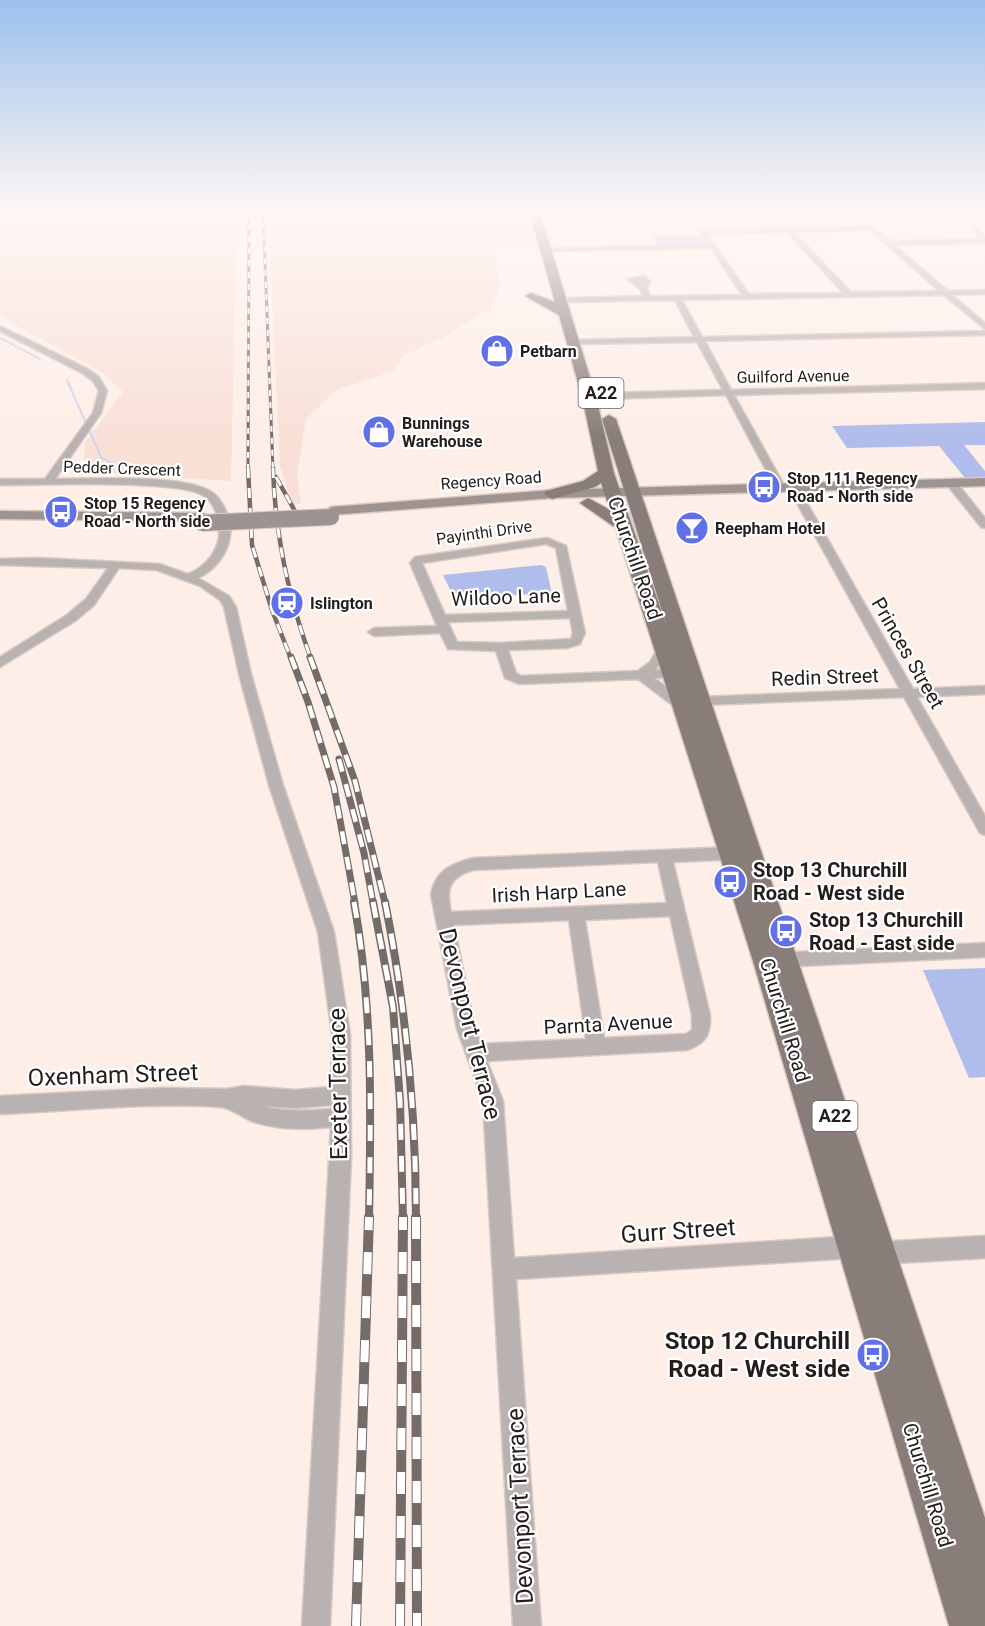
<svg xmlns="http://www.w3.org/2000/svg" width="985" height="1626" viewBox="0 0 985 1626" font-family="Roboto,sans-serif">
	<style>
		.built { fill: #f8e0d6 }
		.green { fill: #b0bceb }
		.lines { fill: none; stroke-linecap: round; stroke-linejoin: round }
		.stream-far1 { stroke: #ccd4f2; stroke-width: 2 }
		.stream { stroke: #ccd4f2; stroke-width: 3 }
		.minor-casing { stroke: #d7c9c3; stroke-width: 3 }
		.secondary-casing { stroke: #d7c9c3; stroke-width: 3 }
		.primary-casing { stroke: #d7c9c3; stroke-width: 3 }
		.minor { fill: #b9b2b0; fill-rule: evenodd }
		.secondary { fill: #9d9390; fill-rule: evenodd }
		.primary { fill: #897d79; fill-rule: evenodd }
		.rail-far4-casing { stroke: #756c69; stroke-width: 3 }
		.rail-far3-casing { stroke: #756c69; stroke-width: 4.5 }
		.rail-far2-casing { stroke: #756c69; stroke-width: 7 }
		.rail-far1-casing { stroke: #756c69; stroke-width: 8 }
		.rail-casing { stroke: #756c69; stroke-width: 10 }
		.rail-far4 { stroke: #fff; stroke-width: 2; stroke-dasharray: 6; stroke-linecap: butt }
		.rail-far3 { stroke: #fff; stroke-width: 3; stroke-dasharray: 10; stroke-linecap: butt }
		.rail-far2 { stroke: #fff; stroke-width: 4.5; stroke-dasharray: 13; stroke-linecap: butt }
		.rail-far1 { stroke: #fff; stroke-width: 5; stroke-dasharray: 16; stroke-linecap: butt }
		.rail { stroke: #fff; stroke-width: 8; stroke-dasharray: 22; stroke-linecap: butt }
		.secondary-bridge-casing { stroke: #d7c9c3; stroke-width: 18; stroke-linecap: butt }
		.secondary-bridge { stroke: #9d9390; stroke-width: 16 }
		.labels { text-anchor: middle; stroke-width: 4.5; stroke-linejoin: round; paint-order: stroke }
		.far-poi-label { font-size: 16px; font-weight: bold; fill: #231e1c; stroke: #fff; text-anchor: start }
		.far-street-label { font-size: 16px; fill: #231e1c; stroke: #fff }
		.shield { fill: #fff; stroke: #656260; stroke-width: 1.5 }
		.shield-label { font-size: 18px; font-weight: bold; fill: #231e1c }
		.street-label { font-size: 20px; fill: #231e1c; stroke: #fff }
		.poi-label { font-size: 20px; font-weight: bold; fill: #231e1c; stroke: #fff; text-anchor: start }
		.near-street-label { font-size: 24px; fill: #231e1c; stroke: #fff }
		.near-poi-label { font-size: 24px; font-weight: bold; fill: #231e1c; stroke: #fff; text-anchor: end }
	</style>
	<rect width="100%" height="100%" fill="#feeee8"/>
	<path class="built" d="M0,210H237L231,481L119,474L93,468L84,458L85,443L123,392L103,373L0,316Z
		M268,210H528L538,246L494,247L500,286L496,299L489,308L442,338L404,355L393,371L336,390L306,419L297,475L301,504L292,505L280,466Z"/>
	<path class="green" d="M653,236H703L710,246H658Z
		M985,422V445H964L985,471V477L965,478L939,446L847,448L832,426Z
		M541,565L546,567L552,594L453,596L443,575Z
		M985,968V1077L969,1078L923,970Z"/>
	<g class="lines">
		<path class="stream-far1" d="M0,338L40,359
			M67,380L101,457L115,465L149,470"/>
		<path class="stream" d="M138,468L163,472"/>
		<defs>
			<path id="minor" d="M872,226L891,241L982,239L969,227L974,226L985,236V243L895,245L948,291L985,290V294L952,295L985,323V329L944,295L682,300L702,337L985,331V335L705,341L731,390L985,383V389L734,395L785,487L780,490L775,487L726,395L602,399L598,396L602,393L723,390L697,342L573,344L569,342L573,340L694,337L675,300L570,302L566,300L570,298L643,296L640,289L627,279L645,276L650,282L647,288L650,296L742,295L711,248L545,251L542,249L708,244L700,232L703,230ZM870,230L939,291L851,292L794,232ZM787,232L843,293L749,294L707,234Z
				M0,326L88,369L99,377L107,391L101,413L55,479C92,479 180,474 210,491C223,498 232,521 230,535C229,553 214,571 198,578L229,596L236,607L251,674L283,785L334,932L350,1034L351,1158L330,1626H302L331,1127C305,1130 279,1130 254,1122C243,1118 231,1108 221,1107C148,1102 73,1111 0,1114V1096L163,1088L227,1089L244,1086L295,1090L331,1087L332,1034L318,932L269,785L239,674L224,607L220,600L200,586L157,570L119,568L94,605L75,621L0,667V657L67,615L86,599L108,568L0,565V559L37,558L159,564L188,574C202,569 214,556 218,542C222,528 217,504 204,496C180,479 37,485 0,485V479H45L93,413L99,391L93,381L82,373L0,331ZM331,1105V1109C309,1111 285,1112 263,1106L295,1108Z
				M952,481L956,482L985,518V528L981,527L948,486L947,484Z
				M794,494L803,496L913,689L985,686V694L917,697L985,816V835L980,833L904,697L702,705L695,701L702,697L900,689L793,496Z
				M547,538L566,546L585,633L580,644L567,648L508,650L516,673L521,676L638,671L650,662L660,645L664,644L670,648L655,670L680,669L686,673L680,677L654,678L689,704L691,707L689,710H679L638,679L519,684L505,678L496,651L448,649L440,633L374,636L368,632L374,628L437,626L410,563L415,557ZM546,544L556,548L568,611L445,615L422,563ZM570,618L573,633L571,639L501,643L457,642L448,622Z
				M737,847L743,849L745,853L743,857L737,859L673,862L710,1015C711,1035 705,1044 687,1050L487,1061L503,1101L514,1258L854,1236L862,1239L865,1247L862,1255L854,1258L516,1279L541,1626H513L483,1101L457,1029L431,894C436,870 451,864 473,858ZM658,862L667,903L451,912C446,889 449,877 473,870ZM670,916L692,1015V1030L686,1034L604,1038L585,920ZM569,920L586,1039L481,1044L475,1029L454,925Z
				M985,943V957L778,967L772,965L769,960L772,955L778,953Z
				M985,1236V1258L877,1264L869,1261L866,1253L869,1245L877,1242Z"/>
			<path id="secondary" d="M985,478V486L552,498L331,515L324,511L331,507L552,490Z
				M0,511L203,513L210,517L203,521L0,519Z"/>
			<path id="primary" d="M529,210H539L596,397L614,473L667,627L602,419L609,415L616,419L985,1518V1626H949L753,961L616,528L580,503L588,498L610,510L601,483L595,487L552,499L544,494L546,491L583,481L598,471L582,397L559,315L525,296L531,293L555,302Z"/>
		</defs>
		<use href="#minor" class="minor-casing"/>
		<use href="#secondary" class="secondary-casing"/>
		<use href="#primary" class="primary-casing"/>
		<use href="#minor" class="minor"/>
		<use href="#secondary" class="secondary"/>
		<use href="#primary" class="primary"/>
		<defs>
			<path id="rail-far4" d="M263,210L273,470
				M248,470L249,210"/>
			<path id="rail-far3" d="M248,468L252,545L272,610L291,659
				M273,468C275,535 288,596 311,659
				M276,477L296,513"/>
			<path id="rail-far2" d="M291,657L308,702L334,787L355,903
				M310,657L355,781L385,903
				M339,759L364,853L373,903"/>
			<path id="rail-far1" d="M354,902C373,1007 371,1113 369,1219
				M373,902L393,1007L400,1101L403,1219
				M385,902C406,1007 416,1111 416,1219"/>
			<path id="rail" d="M416,1217L417,1626
				M356,1626L369,1217
				M400,1626L403,1217"/>
		</defs>
		<use href="#rail-far4" class="rail-far4-casing"/>
		<use href="#rail-far3" class="rail-far3-casing"/>
		<use href="#rail-far2" class="rail-far2-casing"/>
		<use href="#rail-far1" class="rail-far1-casing"/>
		<use href="#rail" class="rail-casing"/>
		<use href="#rail-far4" class="rail-far4"/>
		<use href="#rail-far3" class="rail-far3"/>
		<use href="#rail-far2" class="rail-far2"/>
		<use href="#rail-far1" class="rail-far1"/>
		<use href="#rail" class="rail"/>
		<defs>
			<path id="secondary-bridge" d="M202,523L331,517"/>
		</defs>
		<use href="#secondary-bridge" class="secondary-bridge-casing"/>
		<use href="#secondary-bridge" class="secondary-bridge"/>
	</g>
	<linearGradient id="sky" x2="0" y2="1"><stop stop-color="#9dc1ec"/><stop offset="0.48" stop-color="#fff7f5"/><stop offset="1" stop-color="#fff7f5" stop-opacity="0"/></linearGradient>
	<rect width="985" height="437" fill="url(#sky)"/>
	<defs>
		<symbol id="shop-disc" viewBox="-11 -11 22 22"><circle r="9.5" fill="#6270e8" stroke="#fff"/><path d="M-5-2.5h2.3a2.7 3.5 0 0 1 5.4 0H5L5.5 6h-11ZM-1.5-2.5h3a1.5 2.3 0 0 0-3 0Z" fill="#fff"/></symbol>
		<symbol id="bus-disc" viewBox="-11 -11 22 22"><circle r="9.5" fill="#6270e8" stroke="#fff"/><path d="M-5-6H5V4H4V6H2V4H-2V6H-4V4H-5ZM-3.5-4V0h7V-4ZM-3.5 1.2v1.5H-2V1.2ZM2 1.2v1.5H3.5V1.2Z" fill="#fff"/></symbol>
		<symbol id="bar-disc" viewBox="-11 -11 22 22"><circle r="9.5" fill="#6270e8" stroke="#fff"/><path d="M-6-5H6L.8 .8V4.5H3.5V6h-7V4.5H-.8V.8Z" fill="#fff"/></symbol>
		<symbol id="station-disc" viewBox="-11 -11 22 22"><circle r="9.5" fill="#6270e8" stroke="#fff"/><path d="M-3-6H3Q5-6 5-4V2Q5 4 3 4L4.5 6H3L1.5 4h-3L-3 6H-4.5L-3 4Q-5 4-5 2V-4Q-5-6-3-6ZM-3.5-4v3h7v-3ZM-3.5 1v1.5H-2V1ZM2 1v1.5H3.5V1Z" fill="#fff"/></symbol>
	</defs>
	<g fill-rule="evenodd">
		<use href="#shop-disc" x="478" y="332" width="38" height="38"/>
		<use href="#shop-disc" x="360" y="413" width="38" height="38"/>
		<use href="#bus-disc" x="745" y="468" width="38" height="38"/>
		<use href="#bus-disc" x="42" y="493" width="38" height="38"/>
		<use href="#bar-disc" x="673" y="509" width="38" height="38"/>
		<use href="#station-disc" x="268" y="584" width="38" height="38"/>
		<use href="#bus-disc" x="711" y="863" width="38" height="38"/>
		<use href="#bus-disc" x="767" y="912" width="38" height="38"/>
		<use href="#bus-disc" x="854" y="1336" width="38" height="38"/>
	</g>
	<g class="labels">
		<g class="far-poi-label">
			<text x="520" y="357">Petbarn</text>
			<text x="402" y="429">Bunnings<tspan x="402" dy="18">Warehouse</tspan></text>
			<text x="787" y="484">Stop 111 Regency<tspan x="787" dy="18">Road - North side</tspan></text>
			<text x="84" y="509">Stop 15 Regency<tspan x="84" dy="18">Road - North side</tspan></text>
			<text x="715" y="534">Reepham Hotel</text>
			<text x="310" y="609">Islington</text>
		</g>
		<g class="far-street-label">
			<text transform="translate(793 376) rotate(-1)" y="6">Guilford Avenue</text>
			<text transform="translate(122 468) rotate(2)" y="6">Pedder Crescent</text>
			<text transform="translate(491 480) rotate(-4)" y="6">Regency Road</text>
			<text transform="translate(484 532) rotate(-8)" y="6">Payinthi Drive</text>
		</g>
		<g class="shield">
			<rect x="578.5" y="378" width="45" height="30" rx="4.5"/>
			<rect x="812.5" y="1101" width="45" height="30" rx="4.5"/>
		</g>
		<g class="shield-label">
			<text x="601" y="399">A22</text>
			<text x="835" y="1122">A22</text>
		</g>
		<g class="street-label">
			<text transform="translate(635 558) rotate(71)" y="7">Churchill Road</text>
			<text transform="translate(506 597) rotate(-2)" y="7">Wildoo Lane</text>
			<text transform="translate(908 653) rotate(60)" y="7">Princes Street</text>
			<text transform="translate(825 677) rotate(-2)" y="7">Redin Street</text>
			<text transform="translate(559 892) rotate(-3)" y="7">Irish Harp Lane</text>
			<text transform="translate(785 1020) rotate(73)" y="7">Churchill Road</text>
			<text transform="translate(608 1024) rotate(-3)" y="7">Parnta Avenue</text>
			<text transform="translate(928 1485) rotate(73)" y="7">Churchill Road</text>
		</g>
		<g class="poi-label">
			<text x="753" y="877">Stop 13 Churchill<tspan x="753" dy="23">Road - West side</tspan></text>
			<text x="809" y="927">Stop 13 Churchill<tspan x="809" dy="23">Road - East side</tspan></text>
		</g>
		<g class="near-street-label">
			<text transform="translate(470 1024) rotate(76)" y="8">Devonport Terrace</text>
			<text transform="translate(113 1075) rotate(-2)" y="8">Oxenham Street</text>
			<text transform="translate(338 1084) rotate(-91)" y="8">Exeter Terrace</text>
			<text transform="translate(678 1231) rotate(-4)" y="8">Gurr Street</text>
			<text transform="translate(520 1506) rotate(-93)" y="8">Devonport Terrace</text>
		</g>
		<g class="near-poi-label">
			<text x="850" y="1349">Stop 12 Churchill<tspan x="850" dy="28">Road - West side</tspan></text>
		</g>
	</g>
</svg>
